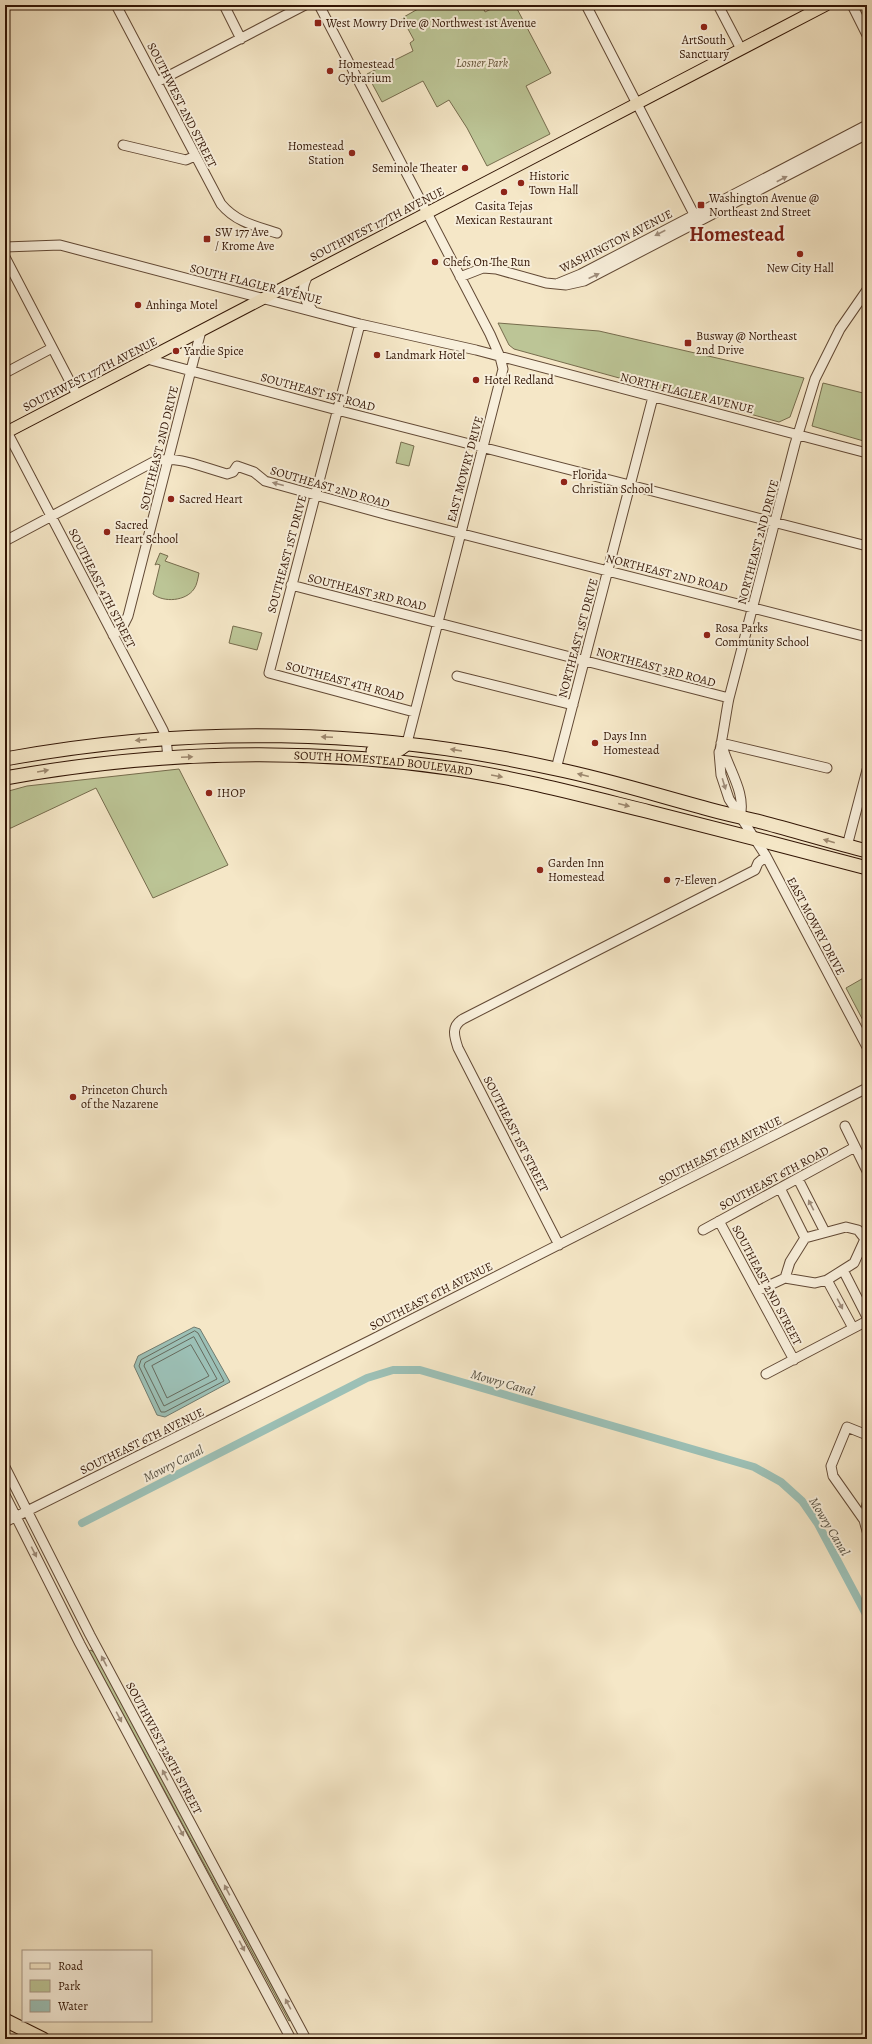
<svg xmlns="http://www.w3.org/2000/svg" width="872" height="2044" viewBox="0 0 872 2044" font-family="Alegreya,serif">
	<style>
		.green { fill: #bcc596; stroke: #766c4d }
		.water { fill: #9cc0b6; stroke: #717b6f }
		.lines { fill: none; stroke-linecap: round; stroke-linejoin: round }
		.shore { stroke: #666a5d; stroke-width: 1 }
		.canal { stroke: #9cc0b6; stroke-width: 8 }
		.minor-casing { stroke: #624935; stroke-width: 11 }
		.major-casing { stroke: #311404; stroke-width: 13 }
		.highway-casing { stroke: #311404; stroke-width: 15 }
		.minor { stroke: #f8efdb; stroke-width: 9 }
		.major { stroke: #f5e7c7; stroke-width: 11 }
		.highway { stroke: #f5e7c7; stroke-width: 13 }
		.oneway { fill: #9e8c7a }
		.oneway2 { fill: #9d886f }
		.poi-dot { fill: #8f2418; stroke: #f8efdb; stroke-width: 1.5 }
		.labels { text-anchor: middle; stroke-width: 4; stroke-linejoin: round; paint-order: stroke }
		.poi-label { font-size: 12px; fill: #311404; stroke: #f8efdb; text-anchor: start }
		.park-label { font-size: 12px; font-style: italic; fill: #625237; stroke: #f8efdb }
		.street-label { font-size: 12px; fill: #311404; stroke: #f8efdb }
		.water-label { font-size: 13px; font-style: italic; fill: #565042; stroke: #f8efdb }
		.town-label { font-size: 20px; font-weight: bold; fill: #7a1f14; stroke: #f8efdb }
	</style>
	<rect width="100%" height="100%" fill="#f5e7c7"/>
	<filter id="stains"><feTurbulence type="fractalNoise" baseFrequency=".005" numOctaves="4"/><feColorMatrix values="0 0 0 0 .2 0 0 0 0 .09 0 0 0 0 .02 0 0 0 .5 -.17"/></filter>
	<radialGradient id="worn" r=".72"><stop offset=".6" stop-color="#630" stop-opacity="0"/><stop offset="1" stop-color="#630" stop-opacity=".3"/></radialGradient>
	<path class="green" d="M425,5H482L485,12L499,5H515L551,73L526,86L550,134L487,166L467,128L449,100L437,107L423,81L382,102L367,74L413,51L410,43L414,40L402,18Z
		M498,323L599,331L804,378L790,417L779,422L514,349L509,345Z
		M823,383L867,394V442L812,426Z
		M401,442L414,446L409,466L396,463Z
		M160,553L168,556L165,561L199,573C198,578 197,585 194,589C186,601 164,603 153,594L160,565L157,564L155,565Z
		M233,626L262,633L257,650L229,643Z
		M179,769L228,865L153,898L96,788L11,828L5,829V792L27,786Z
		M867,976V1028L846,988Z
		M91,1650L97,1656L291,2020L289,2021L89,1651Z"/>
	<path class="water" d="M194,1327L200,1329L230,1382L165,1417L157,1415L134,1366L138,1356Z"/>
	<g class="lines">
		<path class="shore" d="M195,1331L198,1333L224,1381L165,1412H161L139,1366L141,1360Z
			M194,1337L217,1379L164,1406L144,1366L145,1363Z
			M191,1345L209,1376L167,1398L152,1366Z"/>
		<path class="canal" d="M82,1523L367,1378L393,1370H420L754,1467L781,1482L802,1501L818,1524L867,1616"/>
		<defs>
			<path id="minor" d="M116,5L221,204C236,222 255,226 277,233
				M224,5L241,39
				M319,5L490,334L500,357L503,369L407,743
				M586,5L697,220
				M718,5L741,49
				M852,5L867,35
				M157,82L305,5
				M123,145L186,160L195,156
				M5,247L60,245L360,324L476,350L867,453
				M5,257L77,395
				M309,274C300,289 302,297 313,311
				M460,277L483,268L496,269L546,283L566,285L584,281L867,134
				M559,283L581,274L867,125
				M867,290L840,329L815,379L795,444L729,698C727,706 721,750 719,752L721,775L729,799L766,856L867,1047
				M360,324L269,673L414,712
				M147,359L337,410L867,546
				M5,373L52,348
				M5,428L163,730L166,738L168,758
				M5,541L155,461C178,455 204,468 227,474L233,472L237,466L254,472L265,481L388,515L867,637
				M291,585L729,698
				M113,635L122,628L128,616L201,331
				M457,676L573,705
				M721,743L827,768
				M721,749L724,752C731,773 746,795 740,817
				M556,769L653,397
				M847,846L867,770
				M845,1126L867,1171
				M798,1179L825,1232
				M780,1188L805,1238
				M719,1221L794,1360
				M703,1230L855,1147
				M559,1245L458,1048C454,1036 451,1026 463,1019L755,870L758,863L766,856
				M843,1270L867,1317
				M827,1280L853,1328
				M757,1291L785,1278L815,1283L827,1280L854,1263L865,1239L858,1230L846,1227L805,1238L790,1262L785,1278
				M766,1374L867,1321
				M5,1467L90,1635L306,2039
				M5,1495L80,1644L291,2039
				M867,1504L864,1520L867,1531
				M864,1520L833,1476L831,1466L847,1427L867,1435
				M5,1522L371,1340L867,1088"/>
			<path id="major" d="M5,433L826,5"/>
			<g id="highway">
				<path d="M373,751C388,752 396,755 407,743"/>
				<path d="M5,759C188,725 375,728 556,769C605,779 653,794 701,807C721,813 741,817 761,822C796,831 831,842 867,851"/>
				<path id="s1" d="M5,778C154,751 306,747 456,769C522,779 585,796 650,812C722,830 795,849 867,868"/>
				<path d="M5,2020L43,2039"/>
			</g>
		</defs>
		<use href="#minor" class="minor-casing"/>
		<use href="#major" class="major-casing"/>
		<use href="#highway" class="highway-casing"/>
		<use href="#minor" class="minor"/>
		<use href="#major" class="major"/>
		<use href="#highway" class="highway"/>
	</g>
	<defs><path id="oneway-solid" d="M-6-.8H1V-3.2L6.5 0L1 3.2V.8H-6Z"/></defs>
	<g class="oneway">
		<use href="#oneway-solid" transform="translate(782 179) rotate(-28)"/>
		<use href="#oneway-solid" transform="translate(660 233) rotate(153)"/>
		<use href="#oneway-solid" transform="translate(594 276) rotate(-25)"/>
		<use href="#oneway-solid" transform="translate(278 484) rotate(-165)"/>
		<use href="#oneway-solid" transform="translate(724 784) rotate(73)"/>
		<use href="#oneway-solid" transform="translate(811 1205) rotate(-117)"/>
		<use href="#oneway-solid" transform="translate(840 1304) rotate(62)"/>
		<use href="#oneway-solid" transform="translate(34 1552) rotate(63)"/>
		<use href="#oneway-solid" transform="translate(104 1661) rotate(-118)"/>
		<use href="#oneway-solid" transform="translate(119 1717) rotate(62)"/>
		<use href="#oneway-solid" transform="translate(165 1775) rotate(-118)"/>
		<use href="#oneway-solid" transform="translate(181 1831) rotate(62)"/>
		<use href="#oneway-solid" transform="translate(227 1890) rotate(-118)"/>
		<use href="#oneway-solid" transform="translate(242 1946) rotate(62)"/>
		<use href="#oneway-solid" transform="translate(288 2004) rotate(-118)"/>
	</g>
	<g class="oneway2">
		<use href="#oneway-solid" transform="translate(327 737) rotate(-177)"/>
		<use href="#oneway-solid" transform="translate(141 740) rotate(175)"/>
		<use href="#oneway-solid" transform="translate(456 750) rotate(-171)"/>
		<use href="#oneway-solid" transform="translate(187 757) rotate(-3)"/>
		<use href="#oneway-solid" transform="translate(43 771) rotate(-10)"/>
		<use href="#oneway-solid" transform="translate(583 775) rotate(-166)"/>
		<use href="#oneway-solid" transform="translate(497 776) rotate(10)"/>
		<use href="#oneway-solid" transform="translate(624 805) rotate(14)"/>
		<use href="#oneway-solid" transform="translate(829 841) rotate(-164)"/>
	</g>
	<g class="poi-dot">
		<rect x="314" y="19" width="8" height="8" rx="2"/>
		<circle cx="704" cy="27" r="4"/>
		<circle cx="330" cy="71" r="4"/>
		<circle cx="352" cy="153" r="4"/>
		<circle cx="465" cy="168" r="4"/>
		<circle cx="521" cy="183" r="4"/>
		<circle cx="504" cy="192" r="4"/>
		<rect x="697" y="201" width="8" height="8" rx="2"/>
		<rect x="203" y="235" width="8" height="8" rx="2"/>
		<circle cx="800" cy="254" r="4"/>
		<circle cx="435" cy="262" r="4"/>
		<circle cx="138" cy="305" r="4"/>
		<rect x="684" y="339" width="8" height="8" rx="2"/>
		<circle cx="176" cy="351" r="4"/>
		<circle cx="377" cy="355" r="4"/>
		<circle cx="476" cy="380" r="4"/>
		<circle cx="564" cy="482" r="4"/>
		<circle cx="171" cy="499" r="4"/>
		<circle cx="107" cy="532" r="4"/>
		<circle cx="707" cy="635" r="4"/>
		<circle cx="595" cy="743" r="4"/>
		<circle cx="209" cy="793" r="4"/>
		<circle cx="540" cy="870" r="4"/>
		<circle cx="667" cy="880" r="4"/>
		<circle cx="73" cy="1097" r="4"/>
	</g>
	<g class="labels">
		<g class="poi-label">
			<text x="326" y="27">West Mowry Drive @ Northwest 1st Avenue</text>
			<text x="704" y="44" text-anchor="middle">ArtSouth<tspan x="704" dy="14">Sanctuary</tspan></text>
			<text x="338" y="68">Homestead<tspan x="338" dy="14">Cybrarium</tspan></text>
			<text x="344" y="150" text-anchor="end">Homestead<tspan x="344" dy="14">Station</tspan></text>
			<text x="457" y="172" text-anchor="end">Seminole Theater</text>
			<text x="529" y="180">Historic<tspan x="529" dy="14">Town Hall</tspan></text>
			<text x="709" y="202">Washington Avenue @<tspan x="709" dy="14">Northeast 2nd Street</tspan></text>
			<text x="504" y="210" text-anchor="middle">Casita Tejas<tspan x="504" dy="14">Mexican Restaurant</tspan></text>
			<text x="215" y="236">SW 177 Ave<tspan x="215" dy="14">/ Krome Ave</tspan></text>
			<text x="443" y="266">Chefs On The Run</text>
			<text x="800" y="272" text-anchor="middle">New City Hall</text>
			<text x="146" y="309">Anhinga Motel</text>
			<text x="696" y="340">Busway @ Northeast<tspan x="696" dy="14">2nd Drive</tspan></text>
			<text x="184" y="355">Yardie Spice</text>
			<text x="385" y="359">Landmark Hotel</text>
			<text x="484" y="384">Hotel Redland</text>
			<text x="572" y="479">Florida<tspan x="572" dy="14">Christian School</tspan></text>
			<text x="179" y="503">Sacred Heart</text>
			<text x="115" y="529">Sacred<tspan x="115" dy="14">Heart School</tspan></text>
			<text x="715" y="632">Rosa Parks<tspan x="715" dy="14">Community School</tspan></text>
			<text x="603" y="740">Days Inn<tspan x="603" dy="14">Homestead</tspan></text>
			<text x="217" y="797">IHOP</text>
			<text x="548" y="867">Garden Inn<tspan x="548" dy="14">Homestead</tspan></text>
			<text x="675" y="884">7-Eleven</text>
			<text x="81" y="1094">Princeton Church<tspan x="81" dy="14">of the Nazarene</tspan></text>
		</g>
		<g class="park-label">
			<text x="482" y="67">Losner Park</text>
		</g>
		<g class="street-label">
			<text transform="translate(182 105) rotate(63)" y="4">SOUTHWEST 2ND STREET</text>
			<text transform="translate(377 224) rotate(-27)" y="4">SOUTHWEST 177TH AVENUE</text>
			<text transform="translate(616 241) rotate(-27)" y="4">WASHINGTON AVENUE</text>
			<text transform="translate(256 284) rotate(14)" y="4">SOUTH FLAGLER AVENUE</text>
			<text transform="translate(90 374) rotate(-27)" y="4">SOUTHWEST 177TH AVENUE</text>
			<text transform="translate(318 392) rotate(15)" y="4">SOUTHEAST 1ST ROAD</text>
			<text transform="translate(687 393) rotate(14)" y="4">NORTH FLAGLER AVENUE</text>
			<text transform="translate(159 448) rotate(-76)" y="4">SOUTHEAST 2ND DRIVE</text>
			<text transform="translate(465 469) rotate(-75)" y="4">EAST MOWRY DRIVE</text>
			<text transform="translate(330 487) rotate(16)" y="4">SOUTHEAST 2ND ROAD</text>
			<text transform="translate(758 542) rotate(-75)" y="4">NORTHEAST 2ND DRIVE</text>
			<text transform="translate(287 554) rotate(-75)" y="4">SOUTHEAST 1ST DRIVE</text>
			<text transform="translate(667 573) rotate(14)" y="4">NORTHEAST 2ND ROAD</text>
			<text transform="translate(102 588) rotate(63)" y="4">SOUTHEAST 4TH STREET</text>
			<text transform="translate(367 592) rotate(14)" y="4">SOUTHEAST 3RD ROAD</text>
			<text transform="translate(578 638) rotate(-75)" y="4">NORTHEAST 1ST DRIVE</text>
			<text transform="translate(656 667) rotate(15)" y="4">NORTHEAST 3RD ROAD</text>
			<text transform="translate(345 681) rotate(15)" y="4">SOUTHEAST 4TH ROAD</text>
			<text dy="4" stroke="none"><textPath href="#s1" startOffset="380">SOUTH HOMESTEAD BOULEVARD</textPath></text>
			<text transform="translate(816 926) rotate(62)" y="4">EAST MOWRY DRIVE</text>
			<text transform="translate(516 1134) rotate(63)" y="4">SOUTHEAST 1ST STREET</text>
			<text transform="translate(720 1150) rotate(-27)" y="4">SOUTHEAST 6TH AVENUE</text>
			<text transform="translate(774 1178) rotate(-28)" y="4">SOUTHEAST 6TH ROAD</text>
			<text transform="translate(767 1285) rotate(62)" y="4">SOUTHEAST 2ND STREET</text>
			<text transform="translate(431 1296) rotate(-27)" y="4">SOUTHEAST 6TH AVENUE</text>
			<text transform="translate(142 1441) rotate(-26)" y="4">SOUTHEAST 6TH AVENUE</text>
			<text transform="translate(164 1748) rotate(62)" y="4">SOUTHWEST 328TH STREET</text>
		</g>
		<g class="water-label">
			<text transform="translate(503 1382) rotate(16)" y="5">Mowry Canal</text>
			<text transform="translate(173 1463) rotate(-27)" y="5">Mowry Canal</text>
			<text transform="translate(830 1526) rotate(59)" y="5">Mowry Canal</text>
		</g>
		<g class="town-label">
			<text x="737" y="241">Homestead</text>
		</g>
	</g>
	<rect width="872" height="2044" fill="none" stroke="#f5e7c7" stroke-width="20"/>
	<rect x="6" y="6" width="860" height="2032" fill="none" stroke="#311404" stroke-width="2"/>
	<rect x="10" y="10" width="852" height="2024" fill="none" stroke="#311404"/>
	<rect x="22" y="1950" width="130" height="72" fill="#f8efdb" stroke="#a89785"/>
	<rect x="30" y="1963" width="20" height="6" fill="#f5e7c7" stroke="#a89785"/>
	<text x="58" y="1970" font-size="12" fill="#311404">Road</text>
	<rect x="30" y="1980" width="20" height="12" fill="#bcc596" stroke="#a89785"/>
	<text x="58" y="1990" font-size="12" fill="#311404">Park</text>
	<rect x="30" y="2000" width="20" height="12" fill="#9cc0b6" stroke="#a89785"/>
	<text x="58" y="2010" font-size="12" fill="#311404">Water</text>
	<rect width="100%" height="100%" filter="url(#stains)"/>
	<rect width="100%" height="100%" fill="url(#worn)"/>
</svg>
